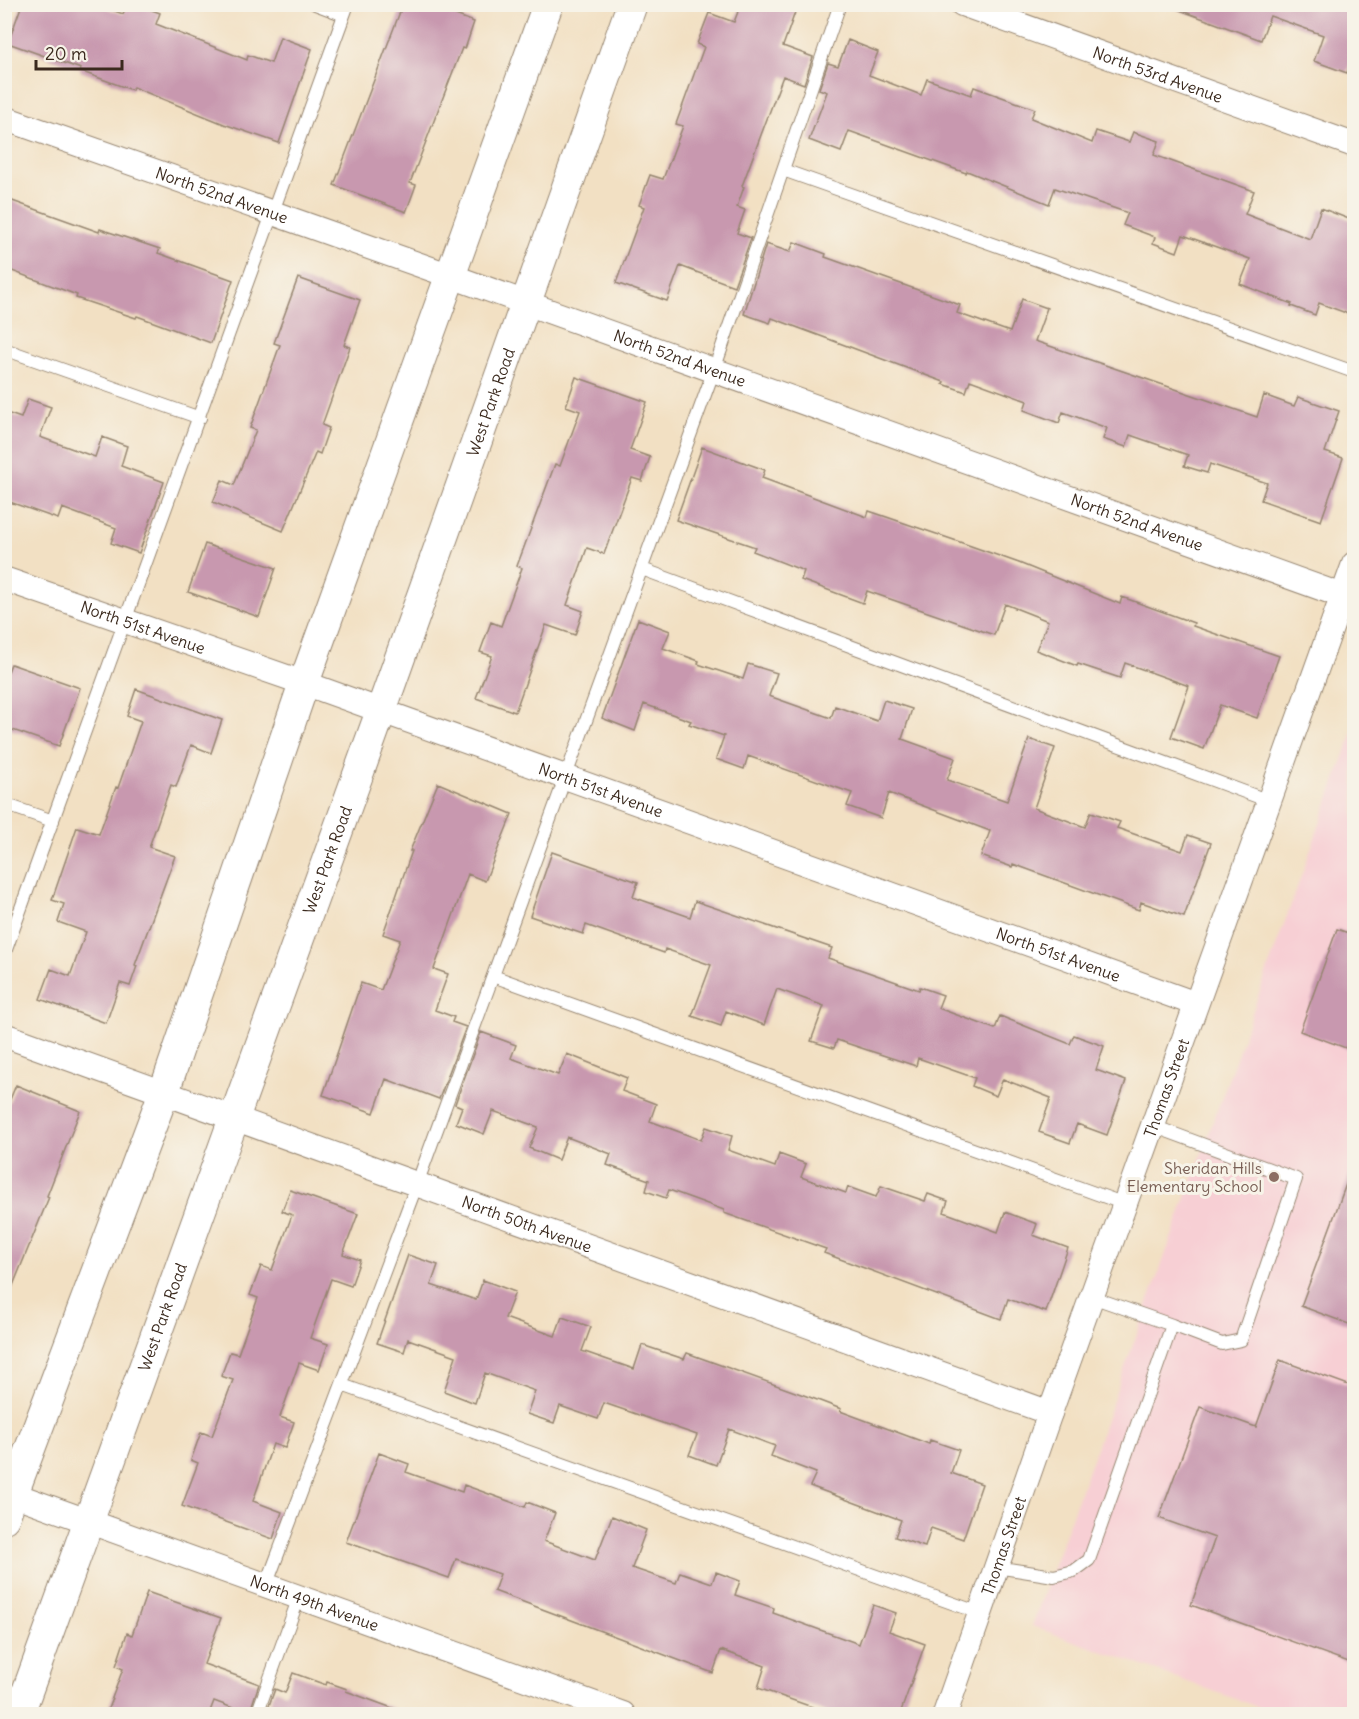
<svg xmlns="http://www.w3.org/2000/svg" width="1359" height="1719" viewBox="0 0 1359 1719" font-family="Delius,sans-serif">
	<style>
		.built { fill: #f7cfd4 }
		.building { fill: #c898af }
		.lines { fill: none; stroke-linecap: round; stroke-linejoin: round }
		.service-casing { stroke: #968570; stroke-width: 14 }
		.minor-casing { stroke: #968570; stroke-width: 26 }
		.tertiary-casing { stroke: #968570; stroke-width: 32 }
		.service { stroke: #fff; stroke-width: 12 }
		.minor { stroke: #fff; stroke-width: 24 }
		.tertiary { stroke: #fff; stroke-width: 30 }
		.education-dot { fill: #8d6e63; stroke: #f7f3e8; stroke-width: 2 }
		.labels { text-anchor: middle; stroke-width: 6; stroke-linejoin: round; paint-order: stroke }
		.street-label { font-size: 16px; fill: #3b2a1e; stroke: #f7f3e8 }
		.education-label { font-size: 16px; fill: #785e54; stroke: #f7f3e8; text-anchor: end }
	</style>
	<rect width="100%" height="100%" fill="#f7f3e8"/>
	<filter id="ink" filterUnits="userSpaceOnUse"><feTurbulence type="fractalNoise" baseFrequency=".0167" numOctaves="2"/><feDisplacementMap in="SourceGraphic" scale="12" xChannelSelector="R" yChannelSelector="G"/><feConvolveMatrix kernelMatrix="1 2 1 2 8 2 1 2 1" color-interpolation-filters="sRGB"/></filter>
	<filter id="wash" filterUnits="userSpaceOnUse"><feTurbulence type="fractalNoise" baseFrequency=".008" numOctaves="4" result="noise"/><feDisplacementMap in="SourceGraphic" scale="24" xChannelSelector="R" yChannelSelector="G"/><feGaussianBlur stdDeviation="1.35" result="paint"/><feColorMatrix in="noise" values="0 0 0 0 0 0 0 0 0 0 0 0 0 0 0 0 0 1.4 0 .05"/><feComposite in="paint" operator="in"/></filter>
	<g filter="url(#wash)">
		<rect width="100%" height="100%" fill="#f2e0c3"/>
		<path class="built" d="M1354,729V1714H1277L1032,1626Z"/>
		<g id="blocks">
			<path class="building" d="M22,4H96L123,14L127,4H135L160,13L156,24L247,60L248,55L271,63L280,37L312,49L279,143L224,124L133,87L132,90L80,71L81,69L8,43Z
				M403,4H456L453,14L474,22L465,49L462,48L410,183L416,185L406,212L334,185Z
				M741,4H798L783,46L813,57L804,84L783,76L742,186L744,187L737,207L745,210L737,233L751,238L734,286L680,266L667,301L616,283L644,207L639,205L650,175L663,179L683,126L676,124L704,47L697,44L709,13L734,22Z
				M1174,4H1354V53L1347,73L1314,61L1323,35L1270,16L1261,40L1174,8Z
				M848,40L878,52L869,75L921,95L927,79L971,95L974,87L1035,109L1031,118L1092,143L1096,131L1129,142L1133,132L1159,141L1154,155L1254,191L1245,214L1310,239L1321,208L1354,221V316L1319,303L1315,315L1291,306L1292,304L1240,284L1250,259L1183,235L1177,252L1153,243L1155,237L1123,225L1128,213L1055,188L1049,204L967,171L966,173L849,131L841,152L809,140L827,92L819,89L828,63L838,66Z
				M4,198L99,232L100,229L160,249L158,253L233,280L211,343L137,316L136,318L76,298L77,295L4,268Z
				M794,242L826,254L825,257L960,305L957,313L1010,332L1022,299L1047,308L1035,341L1257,417L1264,395L1294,406L1298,397L1339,411L1325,452L1343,458L1321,521L1261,500L1267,483L1210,464L1207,473L1184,466L1188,455L1130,435L1126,447L1103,439L1107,428L1063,412L1059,423L1024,410L1027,401L970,380L966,392L943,384L944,382L772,318L770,323L744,314L766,244L790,252Z
				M298,278L360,300L344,345L350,347L322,425L329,428L320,454L316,452L283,531L213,502L222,480L234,485L256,430L250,428L280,345L274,343Z
				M576,377L647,402L630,450L650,457L642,481L632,478L604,554L587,548L567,605L583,611L575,635L546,625L515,712L476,698L492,656L480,652L491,622L501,626L522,568L517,566L555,464L560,466L580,411L566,406Z
				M28,399L51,407L40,437L95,457L102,437L127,446L121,466L164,482L139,553L111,543L116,528L62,508L58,519L4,500V412L21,418Z
				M702,447L765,470L762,478L867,517L869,511L954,540L1019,563L1120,604L1122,597L1194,623L1193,626L1279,656L1257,718L1220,705L1204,749L1171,737L1189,686L1125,663L1120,678L1078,664L1077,666L1036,650L1048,621L1005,604L994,635L867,591L863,603L801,580L804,571L753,551L755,547L676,520Z
				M205,544L276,568L259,617L188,592Z
				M638,619L670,631L663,648L699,661L698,664L743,679L748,664L777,673L769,696L831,718L835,706L877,721L884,700L912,709L902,739L955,758L947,780L1007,801L1029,739L1055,748L1034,808L1085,827L1091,812L1120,822L1117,828L1182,851L1188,835L1211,843L1184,917L1141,902L1139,910L1013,864L1012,867L981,856L990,831L889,793L881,818L847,806L852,793L748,756L744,769L716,759L724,736L689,724L691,721L644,704L635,731L602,718Z
				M11,664L80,688L59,746L4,727V682Z
				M136,689L222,720L211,753L191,745L176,787L171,785L149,847L175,856L135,965L137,966L130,986L120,983L106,1023L40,999L51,969L70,976L86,932L58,922L64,904L52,900L77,827L99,834L116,787L118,788L141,721L127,716Z
				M438,783L512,814L485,881L468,874L434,969L448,974L435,1010L454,1017L452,1022L466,1027L439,1099L386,1079L374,1113L323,1095L361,983L381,990L400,940L383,934L412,851H410Z
				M552,852L638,882L633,897L690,917L695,901L832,948L828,958L919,990L920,987L943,995L938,1008L995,1029L1000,1016L1070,1044L1074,1035L1104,1046L1096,1070L1126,1081L1107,1135L1077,1124L1070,1143L1039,1132L1051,1098L1003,1079L996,1096L972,1086L975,1078L918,1058L916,1066L837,1040L834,1048L811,1041L824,1006L777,989L764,1025L726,1011L721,1026L692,1016L711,965L665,949L664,953L586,925L583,934L530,916Z
				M1337,929L1354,935V1051L1300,1031Z
				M481,1032L516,1045L511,1058L558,1075L567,1054L627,1078L622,1091L656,1104L650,1121L701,1140L706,1127L732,1136L728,1150L775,1167L779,1154L806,1164L801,1177L846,1193L848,1187L876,1197L881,1186L925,1201L928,1194L948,1201L944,1212L998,1232L1005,1212L1037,1224L1033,1235L1068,1248L1046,1312L1008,1299L1001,1319L824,1253L826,1249L724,1213V1210L669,1190L666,1198L646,1191L649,1180L607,1165L611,1154L567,1137L558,1160L529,1148L538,1127L493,1111L484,1134L456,1123L462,1107L455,1104Z
				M16,1085L80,1111L47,1196L49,1197L5,1305L4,1114Z
				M1352,1168H1354V1326L1301,1306Z
				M290,1190L358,1214L343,1254L360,1260L351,1286L331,1279L310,1338L328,1344L319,1370L299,1363L280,1417L294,1422L285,1448L273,1444L253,1501L282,1512L273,1539L182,1506L198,1463L191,1460L201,1432L212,1436L233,1380L221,1376L230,1352L238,1354L258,1298L250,1295L261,1266L272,1270L292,1215L282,1211Z
				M408,1255L438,1265L431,1285L476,1300L483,1280L515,1292L505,1318L555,1336L562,1317L591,1327L582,1351L634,1369L642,1345L684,1359L687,1353L812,1398L841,1409L840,1411L929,1444L930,1440L959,1450L951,1473L982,1484L963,1539L931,1528L925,1547L895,1537L901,1520L810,1486L816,1473L771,1456L775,1446L729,1429L716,1465L689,1455L697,1435L604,1403L598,1419L560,1406L554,1423L527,1414L535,1391L485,1373L475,1403L444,1391L456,1356L408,1339L404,1352L377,1343Z
				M1280,1360L1354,1387V1664L1191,1605L1215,1538L1159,1518L1200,1407L1256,1427Z
				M379,1453L409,1464L406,1472L462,1492L464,1485L525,1507L527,1502L555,1513L544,1541L595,1560L612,1516L646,1530L632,1568L676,1583L680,1572L712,1583L716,1572L740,1581L735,1595L774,1608L773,1613L859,1644L873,1605L896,1613L889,1631L925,1644L900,1714H832L758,1688L765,1666L721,1650L713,1673L494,1591L500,1574L456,1559L449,1578L346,1542Z
				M147,1592L221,1618L204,1664L259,1684L249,1714L214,1701L209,1714H106L123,1669L116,1666L127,1633L132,1635Z
				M293,1673L326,1685L327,1682L347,1689L346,1691L403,1712L402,1714H266L275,1689L285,1693Z"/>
		</g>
	</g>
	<g filter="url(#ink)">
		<use href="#blocks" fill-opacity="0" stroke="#968570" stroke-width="1.5"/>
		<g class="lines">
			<defs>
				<path id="service" d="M315,4L344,15
					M783,170L1354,372
					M4,349L200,418
					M642,569L1269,801
					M4,804L53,821
					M4,955L348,4
					M493,976L1125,1204
					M1153,1126L1296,1179L1241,1340L1222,1344L1172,1325
					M342,1385L980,1613
					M996,1567L1054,1576L1074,1571L1089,1560L1172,1325L1092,1297
					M266,1586L417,1184L714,370L840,4
					M257,1714L299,1597"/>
				<g id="minor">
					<path id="s1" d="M962,4L1354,145"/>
					<path id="s2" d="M4,118L451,276L1354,600"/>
					<path id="s3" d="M4,579L304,683L1196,1004"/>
					<path id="s4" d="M4,1035L1050,1413"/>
					<path id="s5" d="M4,1491L623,1714"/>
					<path id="s6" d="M945,1714L1050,1413L1354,564"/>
				</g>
				<g id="tertiary">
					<path d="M4,1518L164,1092L304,683L548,4"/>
					<path id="s7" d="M19,1714L381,711L632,4"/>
				</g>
			</defs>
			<use href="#service" class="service-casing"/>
			<use href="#minor" class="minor-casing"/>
			<use href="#tertiary" class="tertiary-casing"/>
			<use href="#service" class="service"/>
			<use href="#minor" class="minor"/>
			<use href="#tertiary" class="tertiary"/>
		</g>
	</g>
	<circle class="education-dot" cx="1274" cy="1177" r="6"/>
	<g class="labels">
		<g class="street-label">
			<text dy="6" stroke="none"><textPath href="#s1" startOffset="208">North 53rd Avenue</textPath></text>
			<text dy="6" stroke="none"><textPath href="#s2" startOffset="231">North 52nd Avenue</textPath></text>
			<text dy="6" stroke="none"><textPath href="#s2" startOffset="717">North 52nd Avenue</textPath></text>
			<text dy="6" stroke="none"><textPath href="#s7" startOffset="1394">West Park Road</textPath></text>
			<text dy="6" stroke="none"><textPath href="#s2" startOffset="1203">North 52nd Avenue</textPath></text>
			<text dy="6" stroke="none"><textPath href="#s3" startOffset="147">North 51st Avenue</textPath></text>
			<text dy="6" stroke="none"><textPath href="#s3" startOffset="633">North 51st Avenue</textPath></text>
			<text dy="6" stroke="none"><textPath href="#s7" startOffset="908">West Park Road</textPath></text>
			<text dy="6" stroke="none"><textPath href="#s3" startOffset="1119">North 51st Avenue</textPath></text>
			<text dy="6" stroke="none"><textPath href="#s6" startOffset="664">Thomas Street</textPath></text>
			<text dy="6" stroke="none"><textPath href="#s4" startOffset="556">North 50th Avenue</textPath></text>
			<text dy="6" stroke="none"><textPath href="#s7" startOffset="422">West Park Road</textPath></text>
			<text dy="6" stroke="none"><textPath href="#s6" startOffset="178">Thomas Street</textPath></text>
			<text dy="6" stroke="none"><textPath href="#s5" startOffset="330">North 49th Avenue</textPath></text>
		</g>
		<g class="education-label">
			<text x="1262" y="1174">Sheridan Hills<tspan x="1262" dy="18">Elementary School</tspan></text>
		</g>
	</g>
	<rect width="1359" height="1719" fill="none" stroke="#f7f3e8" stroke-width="24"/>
	<path d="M36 60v9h86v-9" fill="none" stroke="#3b2a1e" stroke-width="3"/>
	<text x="45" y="60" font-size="18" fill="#3b2a1e" stroke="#f7f3e8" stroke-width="4.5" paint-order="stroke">20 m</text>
</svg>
